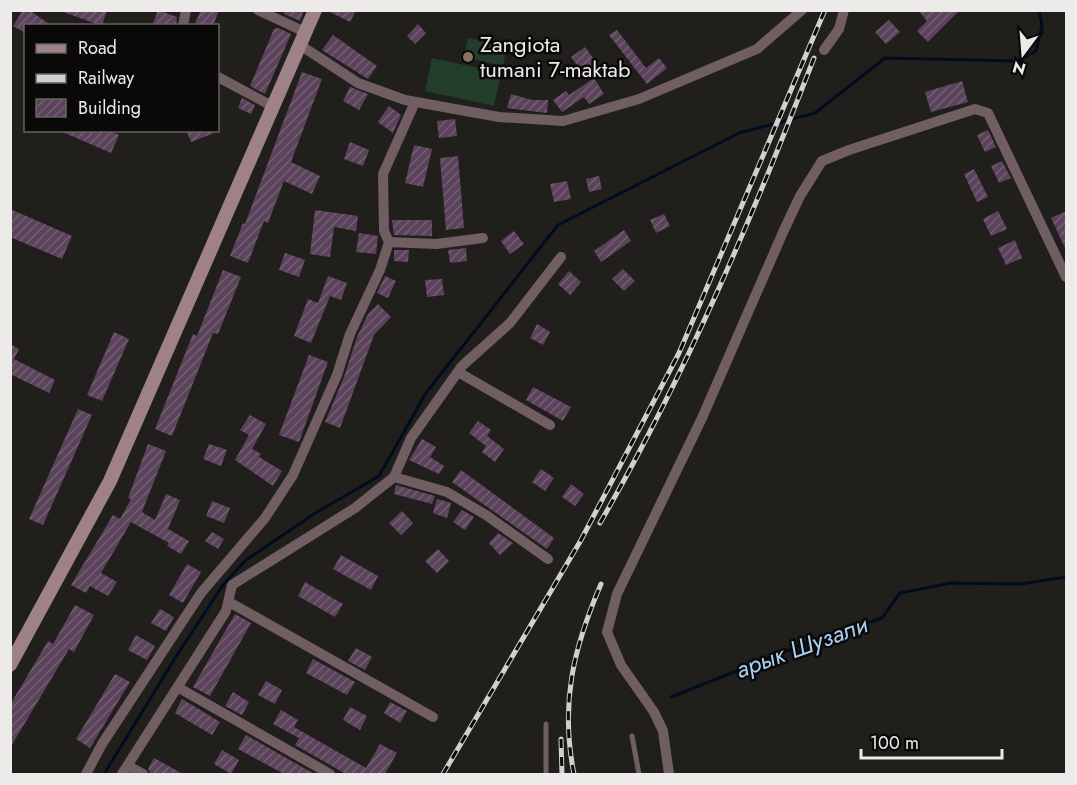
<svg xmlns="http://www.w3.org/2000/svg" width="1077" height="785" viewBox="0 0 1077 785" font-family="Jost,sans-serif">
	<style>
		.garden { fill: #223d29 }
		.lines { fill: none; stroke-linecap: round; stroke-linejoin: round }
		.stream { stroke: #000c20; stroke-width: 3 }
		.building { fill: url(#building-hatch) }
		.lane { stroke: #705e62; stroke-width: 5 }
		.street { stroke: #705e62; stroke-width: 10 }
		.secondary { stroke: #9f8288; stroke-width: 14 }
		.rail-casing { stroke: #d2d0ce; stroke-width: 5 }
		.rail { stroke: #0a0908; stroke-width: 3; stroke-dasharray: 9; stroke-linecap: butt }
		.education-dot { fill: #8d6e63; stroke: #0a0908; stroke-width: 2 }
		.labels { text-anchor: middle; stroke-width: 5; stroke-linejoin: round; paint-order: stroke }
		.poi-label { font-size: 22px; fill: #edebe9; stroke: #0a0908; text-anchor: start }
		.water-label { font-size: 24px; font-style: italic; fill: #a9d1f5; stroke: #0a0908 }
	</style>
	<defs>
		<pattern id="building-hatch" width="6" height="6" patternUnits="userSpaceOnUse" patternTransform="scale(1.5)"><rect width="6" height="6" fill="#5c435c"/><path d="M-1 1l2-2M0 6l6-6M5 7l2-2" fill="none" stroke="#745e73"/></pattern>
	</defs>
	<rect width="100%" height="100%" fill="#211f1c"/>
	<path class="garden" d="M468,38L507,46L503,66L464,57Z
		M432,58L501,73L494,106L425,91Z"/>
	<g class="lines">
		<path class="stream" d="M671,697L814,640L882,618L900,593L951,583L1020,584L1066,577
			M104,774L177,655L223,585L246,560L314,514L379,476L426,393L558,225L739,133L815,113L885,58L1018,61L1036,51L1042,26L1039,10"/>
	</g>
	<path class="building" d="M23,10H29L52,26H26V33L13,26Z
		M58,10H107L102,26Z
		M158,10L177,17L176,26H152Z
		M201,10H219L213,26H194Z
		M285,10H304L300,21L284,14Z
		M326,10H356L350,22Z
		M918,10H960L928,42L917,31L927,21Z
		M889,20L900,32L886,44L875,32Z
		M418,24L426,33L415,44L407,36Z
		M278,28L291,34L265,94L250,86L274,29Z
		M617,30L646,68L659,58L667,68L647,84L609,35Z
		M333,35L377,66L368,79L322,50Z
		M585,47L596,62L582,72L571,57Z
		M302,72L322,79L291,162L320,176L312,194L284,181L268,223L264,221L248,263L230,256L243,223L245,224Z
		M594,78L604,94L589,104L584,97L562,112L553,100L566,91L569,95Z
		M962,81L968,102L931,112L925,92Z
		M350,87L368,94L359,110L343,101Z
		M511,94L532,100H548L547,113L507,108Z
		M242,98L255,105L251,114L238,108Z
		M389,106L401,115L393,133L378,122Z
		M455,119L457,136L439,138L437,121Z
		M58,130H109L119,135L111,153Z
		M186,130H218L219,131L191,142Z
		M988,130L996,147L985,152L977,135Z
		M350,142L369,150L363,166L344,159Z
		M414,145L432,149L423,187L405,183Z
		M458,156L464,228L446,230L440,158Z
		M1002,161L1011,178L999,183L991,166Z
		M974,169L988,197L977,202L964,174Z
		M599,176L602,189L589,192L586,179Z
		M567,181L571,199L554,202L550,184Z
		M10,209L72,236L62,259L10,237Z
		M315,210L358,216L356,231L334,227L330,257L310,254Z
		M998,211L1007,229L991,236L983,219Z
		M1066,211V250L1051,218Z
		M664,214L670,226L656,233L650,220Z
		M392,220H432V236L394,235Z
		M624,230L631,241L601,262L594,251Z
		M514,231L524,244L510,254L501,241Z
		M359,233L378,236L376,254L356,252Z
		M1015,240L1022,258L1006,265L998,248Z
		M466,248L467,261L450,263L448,250Z
		M394,250H409L408,262L394,261Z
		M285,253L305,260L299,277L279,270Z
		M623,269L635,281L624,291L612,279Z
		M223,270L241,277L218,334L213,333L172,436L155,429L193,334L197,336Z
		M569,271L581,282L570,295L558,284Z
		M328,276L347,283L341,300L330,296L311,343L294,336L308,299L318,303Z
		M385,276L396,281L388,298L377,293Z
		M442,279L444,295L427,297L425,280Z
		M378,304L391,317L374,335L340,428L325,422L344,377L357,337L368,314Z
		M537,324L550,332L543,345L530,338Z
		M114,332L129,339L102,401L87,395Z
		M10,344L19,349L14,359L55,380L49,393L10,374Z
		M309,355L328,362L299,442L279,435Z
		M533,387L571,407L563,421L526,400Z
		M78,409L92,415L43,525L29,519Z
		M250,415L266,424L252,449L261,454L259,457L282,471L273,486L235,460L249,435L240,430Z
		M478,421L491,430L487,436L504,449L495,462L482,452L486,446L469,433Z
		M422,439L436,447L430,457L444,466L439,474L409,460Z
		M148,444L166,451L142,512L155,520L166,494L180,500L168,529L189,541L181,554L167,546L169,543L131,522L101,573L117,582L108,596L90,586L86,593L71,585L113,515L120,519L131,499L128,498Z
		M209,444L227,450L221,466L203,459Z
		M541,469L554,478L545,491L532,482Z
		M461,470L554,538L547,549L452,482Z
		M571,484L584,494L575,506L562,497Z
		M396,485L435,496L432,504L394,494Z
		M437,499L451,503L447,518L433,513Z
		M212,501L230,508L224,523L206,516Z
		M462,510L474,517L465,530L453,522Z
		M402,511L413,523L401,535L389,523Z
		M212,532L224,539L218,549L205,541Z
		M498,533L513,543L500,555L489,543Z
		M438,549L449,561L437,573L425,561Z
		M341,555L378,576L371,590L333,569Z
		M187,564L201,572L183,603L169,595Z
		M305,582L343,604L335,617L298,596Z
		M75,605L94,615L74,652L69,649L10,748V705L48,641L53,644Z
		M160,609L174,617L166,631L151,623Z
		M235,614L251,623L210,696L193,687Z
		M136,635L155,646L147,660L128,650Z
		M356,648L372,657L365,670L348,661Z
		M313,659L355,682L347,695L306,673Z
		M115,674L130,682L90,748L76,739Z
		M266,681L282,690L275,704L258,695Z
		M233,692L249,702L242,715L225,706Z
		M182,699L220,722L212,735L175,713Z
		M390,702L407,711L400,723L384,713Z
		M350,707L367,716L360,730L343,720Z
		M281,710L298,720L294,727L366,768L380,744L397,753L385,774H346L295,745L299,738L273,724Z
		M246,735L302,767L315,774H284L238,749Z
		M222,750L239,760L231,774L214,764Z
		M154,758L183,774H151L148,769Z"/>
	<g class="lines">
		<path class="lane" d="M546,724V774
			M632,736L639,774"/>
		<path class="street" d="M258,10L305,32
			M183,26L186,10
			M300,45L358,83L405,100L499,117L563,121L639,99L757,49L802,10
			M824,50L839,29L844,10
			M218,77L272,106
			M389,242L436,244L483,238
			M458,372L550,425
			M394,477L447,492L486,515L548,559
			M229,602L433,717
			M179,688L330,774
			M128,766L143,774
			M86,774L102,744L201,593L265,518L293,475L337,375L350,334L380,270L389,242L384,231L383,174L415,102
			M122,774L226,611L232,585L355,508L394,477L411,438L462,366L510,323L561,257
			M669,774L663,731L654,712L621,665L607,632L617,594L702,418L784,230L800,196L822,161L849,150L975,109L988,113L1066,277"/>
		<path class="secondary" d="M10,665L110,481L315,10"/>
		<defs>
			<path id="rail" d="M600,523C686,374 752,218 814,58
				M561,739L562,774
				M443,774L581,540L679,353L825,10
				M574,774C560,704 573,649 601,584"/>
		</defs>
		<use href="#rail" class="rail-casing"/>
		<use href="#rail" class="rail"/>
	</g>
	<circle class="education-dot" cx="468" cy="57" r="6"/>
	<g class="labels">
		<g class="poi-label">
			<text x="480" y="52">Zangiota<tspan x="480" dy="25">tumani 7-maktab</tspan></text>
		</g>
		<g class="water-label">
			<text transform="translate(802 647) rotate(-20)" y="8">арык Шузали</text>
		</g>
	</g>
	<rect width="1077" height="785" fill="none" stroke="#edebe9" stroke-width="24"/>
	<rect x="24" y="24" width="195" height="108" fill="#0a0908" stroke="#656362" stroke-width="1.5"/>
	<rect x="36" y="44" width="30" height="9" fill="#9f8288" stroke="#656362" stroke-width="1.5"/>
	<text x="78" y="54" font-size="18" fill="#edebe9">Road</text>
	<rect x="36" y="74" width="30" height="9" fill="#d2d0ce" stroke="#656362" stroke-width="1.5"/>
	<text x="78" y="84" font-size="18" fill="#edebe9">Railway</text>
	<rect x="36" y="99" width="30" height="18" fill="url(#building-hatch)" stroke="#656362" stroke-width="1.5"/>
	<text x="78" y="114" font-size="18" fill="#edebe9">Building</text>
	<g transform="translate(1023 54) rotate(196)" stroke="#0a0908" stroke-width="4.5" paint-order="stroke">
	<path d="M0-4.5L10 22L0 15L-10 22Z" fill="#edebe9"/>
	<text y="-9" font-size="16" font-weight="bold" text-anchor="middle" fill="#edebe9">N</text>
	</g>
	<path d="M861 749v9h141v-9" fill="none" stroke="#edebe9" stroke-width="3"/>
	<text x="870" y="749" font-size="18" fill="#edebe9" stroke="#0a0908" stroke-width="4.5" paint-order="stroke">100 m</text>
</svg>
